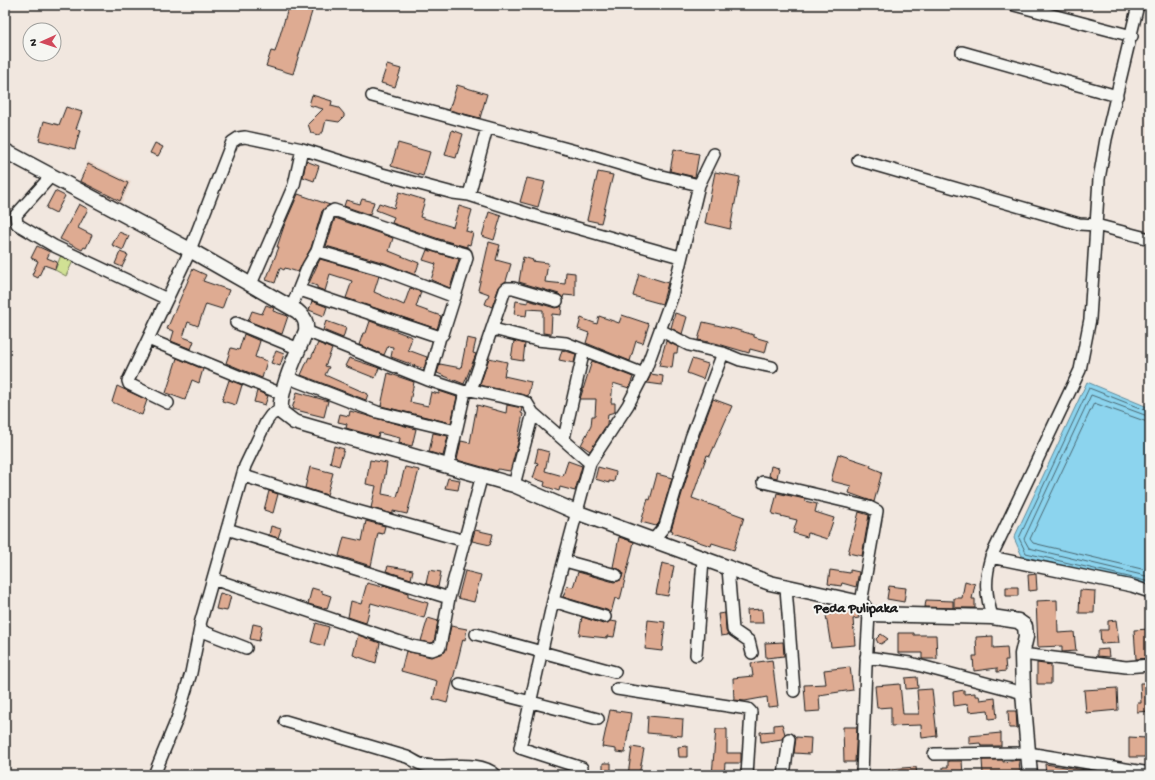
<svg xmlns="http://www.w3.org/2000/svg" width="1155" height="780" viewBox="0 0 1155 780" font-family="'Gochi Hand',sans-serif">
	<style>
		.built { fill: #ebd5c8 }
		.green { fill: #d1e194; stroke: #767e58 }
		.water { fill: #8cd4ee; stroke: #5f8a9a }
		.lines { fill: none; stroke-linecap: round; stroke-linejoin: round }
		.shore { stroke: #496670; stroke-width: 1 }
		.building { fill: #deab92; stroke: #1c1c1c }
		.minor-casing { stroke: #1c1c1c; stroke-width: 14 }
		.major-casing { stroke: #1c1c1c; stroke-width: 17 }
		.minor { stroke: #f6f6f2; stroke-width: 11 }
		.major { stroke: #f6f6f2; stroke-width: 14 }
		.labels { text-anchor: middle; stroke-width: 4; stroke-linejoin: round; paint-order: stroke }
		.quarter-label { font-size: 14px; font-weight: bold; fill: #1c1c1c; stroke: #f6f6f2 }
	</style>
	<rect width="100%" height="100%" fill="#f1e7df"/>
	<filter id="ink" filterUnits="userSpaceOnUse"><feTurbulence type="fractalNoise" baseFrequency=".025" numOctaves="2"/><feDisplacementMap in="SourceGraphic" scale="8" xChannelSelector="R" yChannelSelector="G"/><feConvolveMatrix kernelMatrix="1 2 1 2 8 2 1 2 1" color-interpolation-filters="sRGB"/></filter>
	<g filter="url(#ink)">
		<path class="built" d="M87,161L131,182L121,205L79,183Z"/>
		<path class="green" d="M61,255L74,259L66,276L55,270Z"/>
		<path class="water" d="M1087,382L1150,408V586L1022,556L1014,538Z"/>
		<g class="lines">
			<path class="shore" d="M1150,412L1089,388L1019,538L1026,553L1150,582
				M1150,417L1091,395L1024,539L1029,548L1150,577
				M1150,423L1094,403L1030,539L1033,543L1150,571"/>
		</g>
		<path class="building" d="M289,5H314L293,74L266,66L271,51L275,52Z
			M387,65L401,69L395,87L381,83Z
			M457,85L487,94L480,118L449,110Z
			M312,95L332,101L331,106L339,108L344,114V117L339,122L326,120L323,132L318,135L311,133L308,124L323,109L309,105Z
			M66,107L82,112L76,129L80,130L75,149L39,140L44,121L59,125Z
			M452,130L463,134L456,158L445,155Z
			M155,143L163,147L158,156L150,153Z
			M398,143L430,152L423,176L391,166Z
			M674,149L699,154L695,177L670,171Z
			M306,161L319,166L314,181L303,177Z
			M88,164L128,183L120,201L80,181Z
			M598,172L613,175L601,223L587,220Z
			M715,172L740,177L730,229L705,223Z
			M527,178L545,182L538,207L520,202Z
			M55,191L65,196L56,213L46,208Z
			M399,192L425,200L420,217L453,227L459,206L472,210L466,231L473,233L470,245L467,244V247L439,239L392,223L394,217L376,210L379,203L394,208Z
			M298,194L330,205L322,211L311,248L298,272L285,268L284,270L280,268L275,283L266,280L279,247H277L284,226Z
			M362,199L374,202L370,215L344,206L346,200L360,204Z
			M79,204L88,209L78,228L92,235L86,248L84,247L82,250L60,239Z
			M489,212L501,216L494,240L482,236Z
			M335,218L393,238L389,251L419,263L415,275L385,263L326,246Z
			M119,232L129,236L123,250L112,245Z
			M489,242L500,245L496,260L511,264L506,281L499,287L492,307L485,304L489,294L478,290Z
			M37,246L50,252L47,258L57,262L55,269L44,265L38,278L32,275L38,261L31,258Z
			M427,250L459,259L450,288L431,280L436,264L423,260Z
			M120,252L128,255L122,267L115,264Z
			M523,257L533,260L532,261L548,263L545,282L565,284L566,272L575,273V296L564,295L563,298L559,294L519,282Z
			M320,259L379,276L374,292L404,305L410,288L421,292L416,307L441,316L437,329L346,298L352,281L330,274L325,291L317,288V286L309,283Z
			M193,269L206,275L203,281L229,290L222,309L206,304L198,326L188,322L183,337L194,341L191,349L171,341L174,331L167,329Z
			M639,274L668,283L662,304L633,296Z
			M528,300L555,308L562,306L561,315L552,314L551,334L543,333V310L527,309L526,316L514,314L516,301L528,303Z
			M312,301L327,307L324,316L309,310Z
			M266,305L274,308L273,311L288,316L282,334L248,321L252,311L262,314Z
			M675,313L687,317L682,334L671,328Z
			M622,315L649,324L643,343L636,341L630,361L586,343L589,333L578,329L581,318L597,324L599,316L619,323Z
			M326,321L346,328L343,338L323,330Z
			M370,321L412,337L408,350L427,357L424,369L391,357L393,347L388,346L384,355L359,345L363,333H366Z
			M703,322L734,329L754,335V337L768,341L765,353L750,349L749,353L715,343L698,340Z
			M244,334L260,341L255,357L267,361L262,378L226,363L231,348L239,350Z
			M467,338L476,340L473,353L476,354L464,384L437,373L440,364L461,368Z
			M514,341L525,344L523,361L511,359Z
			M666,341L678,347L677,353H674L672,368L659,366Z
			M318,343L332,349L325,366L329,367L325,375L368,394L366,400L301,375L309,357L311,358Z
			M562,350L576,354L574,363L559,360Z
			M276,351L284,354L280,366L271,363Z
			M177,358L203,369L199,383L192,380L185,400L166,393Z
			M349,358L379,368L375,378L345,366Z
			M489,358L507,362L504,376L531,382L528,396L480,385Z
			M692,359L708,364L703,379L687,373Z
			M592,361L633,377L629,388L613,383L611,403H615V412L608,414L607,424L590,451L581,445L591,426L592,416H595L596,399H580Z
			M388,373L414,382L410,402L428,406L431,392L439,394V391L457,397L451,423L381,406Z
			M651,374L663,376L662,385L647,383Z
			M229,380L242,385L236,405L222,401Z
			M117,386L147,400L142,415L112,402Z
			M257,391L268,396L265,405L254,402Z
			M297,392L328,401L324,417L292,409Z
			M713,399L732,406L710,456L707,455L692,498L744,517L734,550L712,543L711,546L672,533L673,531L671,530L698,440Z
			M477,405L506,413L507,405L522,408L521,413L523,414L518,439H519L510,471L498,469L497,471L457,460L461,441L470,443Z
			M350,411L416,429L412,446L399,443L400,438L379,433L378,437L346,428L347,424L338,422L340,414L349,416Z
			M433,433L448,436L443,456L429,452Z
			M334,446L344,449L339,466L330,463Z
			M538,449L549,452L545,471L563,476L568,461L582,466L575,491L560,487L559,491L544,486L545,482L533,478L538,463L535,462Z
			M838,454L871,465L870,467L882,472L874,502L849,493L851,486L831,481Z
			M370,460L387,463L382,494L397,497L405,467L419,470L407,514L393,511V514L371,508L376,486L366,484Z
			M771,466L779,468L777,478L769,476Z
			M310,467L333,473L327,495L305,488Z
			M598,467L616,472L614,482L609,481V483L595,479Z
			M657,474L672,478L659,523L656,526L641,522L648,499L650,500Z
			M448,478L460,480L458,490L445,488Z
			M269,491L278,494L273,513L264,510Z
			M777,493L805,499V501L817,504L815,512L834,518L827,539L808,533L807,537L793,533L797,520L772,514Z
			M859,512L869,515L862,556L848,553Z
			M366,521L385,526L383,534L378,533L371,566L339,556L344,537L362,541Z
			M271,526L281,529L278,538L269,535Z
			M475,530L493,534L490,545L472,541Z
			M619,537L634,542L620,600L615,598L611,613L607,610L563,597L567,586L573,587L578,572L614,582L621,580L623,574L621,570L613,567Z
			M662,563L674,566L668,596L656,594Z
			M388,566L413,570L411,579L386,571Z
			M429,570L441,572L438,587L426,584Z
			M830,570L850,573V570L859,572L856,587L842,583L841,586L828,584Z
			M465,571L481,575L474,602L458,598Z
			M1036,574L1037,590L1029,591L1028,575Z
			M965,581L975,584L972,599H975V608H954V598H962Z
			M367,583L383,587V585L408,593V597L428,603L424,618L371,603L366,623L348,617L351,601L361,604Z
			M889,586L906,588L904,602L887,599Z
			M1006,587H1018V596H1006Z
			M312,588L322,591V593L331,596L327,609L308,604Z
			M1080,590L1095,591L1094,613H1079Z
			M220,593L231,596L227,611L216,609Z
			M926,600L953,601V608L925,607Z
			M1057,600L1058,633L1074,632L1076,651L1062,652V646L1038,647L1036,601Z
			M762,609L763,623H748L747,610Z
			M853,610L858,614L859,618L853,619L855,645L831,647L826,615Z
			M725,613L726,631L728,635L721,636L718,614Z
			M582,617L603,624L610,621L617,622L614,637L607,636V638L579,635Z
			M428,618L438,621L434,642L431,643L421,641Z
			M648,620L665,622L662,651L645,649Z
			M1116,620L1119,643L1101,644L1100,630H1108V621Z
			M316,623L329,627L324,646L311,642Z
			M253,624L262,626L259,641L250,639Z
			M451,626L467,629L465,640L463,639L447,703L433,699L437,681L401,671L406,651L431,657L445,652Z
			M1149,629L1150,658L1136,659L1134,630Z
			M898,633H914V635H936L937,659H922V653H898Z
			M881,634L888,639L881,644L878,643L876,639Z
			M358,635L380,643L376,663L353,655Z
			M993,636V648L1007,647L1008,660H1005L1006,671L997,672V668L974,671L973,656H977L976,637Z
			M783,642L784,656L766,658L765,643Z
			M1108,649L1109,657L1097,656V650Z
			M772,660L778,706L768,707L767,697L745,701L734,700L733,678L753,676L751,663Z
			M1037,663L1051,665V684H1037Z
			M850,667L853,690L819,695L820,711L806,712L804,685L826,684L824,670Z
			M917,677L918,688L906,689L905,678Z
			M1140,683H1150V711L1137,712V703H1141Z
			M900,684L903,714H919L917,690L932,689L937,736L922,738L921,725L891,726V707L877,708L875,686Z
			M1117,688L1118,710L1086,713L1084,690Z
			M964,690V694L975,693V696H979L980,700L995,698L997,718L989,719L988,710L969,712L968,704L954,706L953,692Z
			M610,710L631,713L625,753L616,752V749L602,747Z
			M1008,711H1016L1017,728H1009Z
			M648,716L683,719L682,736L647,733Z
			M782,724L785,734L782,739L761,742L760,732L774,731V725Z
			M843,727H857L855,762H844Z
			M716,729H727V753H741V763H725L724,775H712Z
			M1001,733V746H981L980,743L969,744V736Z
			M796,737L811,738L810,754L794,753Z
			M1129,737L1146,738V757H1129Z
			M687,746V757H679L678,747Z
			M632,747L644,749L639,775H628Z
			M982,760H1003V762L1019,760L1020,772L983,774Z
			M948,761H962L963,775H943V767H948Z
			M603,763H611V775H603Z
			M1045,764L1106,773V775H1046Z
			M916,767L917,775H889V769Z"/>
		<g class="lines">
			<defs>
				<path id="minor" d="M1014,5L1132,36
					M962,52L1117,96
					M372,96L586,154L653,174L699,185
					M858,160L1079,224L1096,225L1150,239
					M51,176L16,215L17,224L54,246L167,299
					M469,195L487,128
					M190,250L232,142L238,138L245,137L302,149
					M251,284L294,185L302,149L382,174L453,193L469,195L538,217L680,257
					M300,290L440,337L443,334L467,258L466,254L437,246L334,210L329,213L317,251
					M292,306L308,266L317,251L383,270L455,297
					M236,323L299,349
					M493,329L537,340L566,343L644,374
					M660,330L689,345L723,353L740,360L772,367
					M306,331L428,380L465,392
					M148,339L282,394
					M289,378L377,412L456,431
					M428,380L440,337
					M471,390L522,401L527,403L533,413L514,485
					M168,403L129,384L128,381L190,251
					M533,413L590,463
					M564,438L584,350
					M448,467L465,392L471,390L505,290L507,288H513L557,301
					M244,476L336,505L465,541
					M763,482L869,507L877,511L861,603
					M227,529L449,598
					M653,540L665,526L691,438L723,353
					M991,557L1132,586L1150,592
					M565,561L616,575
					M728,568L733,630L749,641L752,653
					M213,579L412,646L432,650L440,647L449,598L482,475
					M786,588L794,691
					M553,601L605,617
					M992,617C986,594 984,581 991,557L1080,370L1090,319L1099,179L1106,139L1138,5
					M476,634L615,672
					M246,648L202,631L200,624L245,466L266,422L271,415L280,410
					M1022,654L1126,667L1150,665
					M696,655L703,559
					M866,657L910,663L1023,693
					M460,684L598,719
					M617,689L748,709L751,712L747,775
					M285,721L407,757C412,759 418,764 424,765C445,769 479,759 496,775
					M934,754L1028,753L1150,773
					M582,768L520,748L553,601L590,463L628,405L644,374L672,297L699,185L714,154
					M154,775L177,719L191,673L200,628
					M784,775L789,739
					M862,775L866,666L869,614"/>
				<path id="major" d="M5,151L190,250L297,311C304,317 307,321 306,331C298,351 278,392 281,412L294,422L514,485L576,512L770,583L861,603L869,614L992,617L1018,621L1025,626L1026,637L1022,654L1023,693L1030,775"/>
			</defs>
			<use href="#minor" class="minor-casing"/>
			<use href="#major" class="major-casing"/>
			<use href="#minor" class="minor"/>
			<use href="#major" class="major"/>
		</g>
	</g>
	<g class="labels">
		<g class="quarter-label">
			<text x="856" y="612">Peda Pulipaka</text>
		</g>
	</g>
	<rect width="1155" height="780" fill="none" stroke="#f6f6f2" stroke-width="20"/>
	<rect x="10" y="10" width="1135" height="760" fill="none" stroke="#1c1c1c" stroke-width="1.5" filter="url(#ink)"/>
	<g transform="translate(42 42) rotate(267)"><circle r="19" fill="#f6f6f2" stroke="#9f9f9c"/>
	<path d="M0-3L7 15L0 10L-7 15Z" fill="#d1495b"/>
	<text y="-6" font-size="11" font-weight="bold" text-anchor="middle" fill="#1c1c1c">N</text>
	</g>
</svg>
